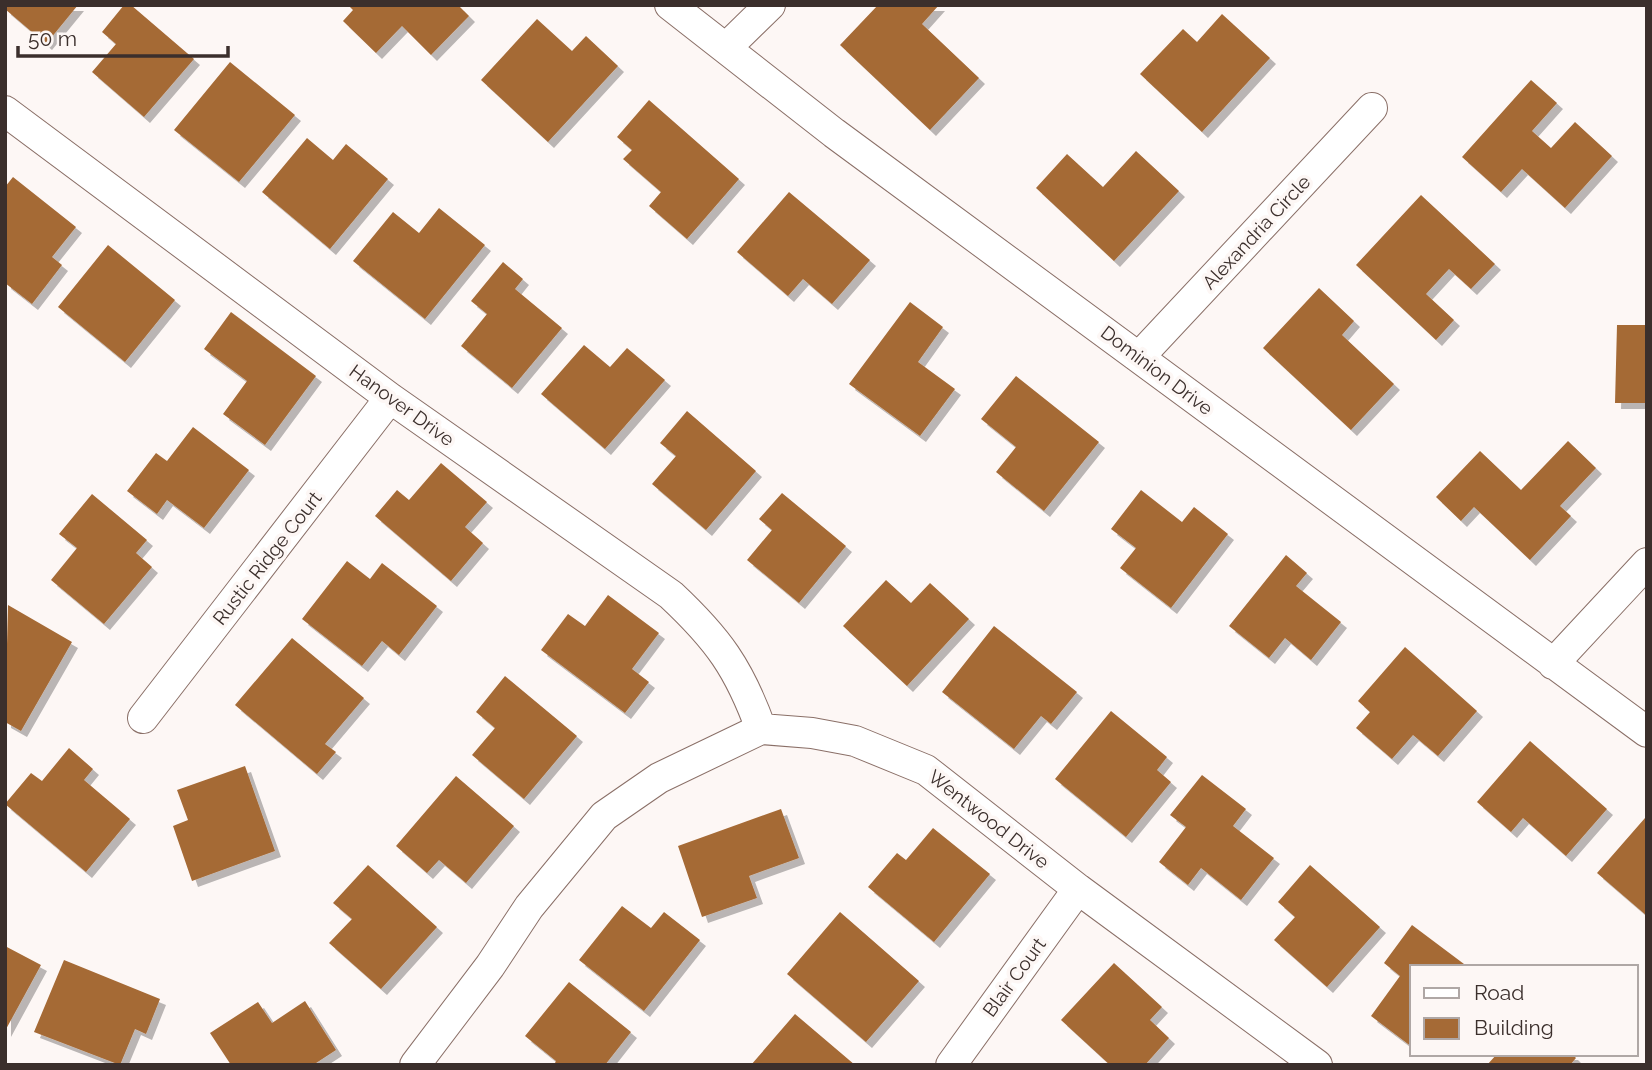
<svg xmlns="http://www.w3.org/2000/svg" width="1652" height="1070" viewBox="0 0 1652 1070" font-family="Raleway,sans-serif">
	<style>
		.building { fill: #a56a36; filter: url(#shadow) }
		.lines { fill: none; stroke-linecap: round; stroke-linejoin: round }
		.minor-casing { stroke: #8a6f67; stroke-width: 32 }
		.minor { stroke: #fff; stroke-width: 30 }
		.labels { text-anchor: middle; stroke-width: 7; stroke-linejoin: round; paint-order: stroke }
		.street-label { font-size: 19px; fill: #3b2f2c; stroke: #fdf7f5 }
	</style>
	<defs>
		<filter id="shadow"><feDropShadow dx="6" dy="6" stdDeviation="0" flood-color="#0004"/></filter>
	</defs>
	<rect width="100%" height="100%" fill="#fdf7f5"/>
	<path class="building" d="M5,5H78L46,44L5,9Z
		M124,5H131L194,59L144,117L92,72L116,44L102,32Z
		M348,5H458L469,16L431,55L402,26L376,53L343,21L353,10Z
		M878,5H939L922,24L979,78L930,130L840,45Z
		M1222,14L1270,58L1202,132L1140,74L1183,29L1197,42Z
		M537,19L572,51L586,36L618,66L548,142L481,80Z
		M230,62L295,115L239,182L174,130Z
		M1531,80L1557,103L1532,131L1551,148L1575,122L1612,156L1565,208L1522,169L1501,192L1462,157Z
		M649,100L739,179L687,239L649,206L661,192L623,159L632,150L617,137Z
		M307,138L333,160L346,144L388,179L330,249L262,192Z
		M1136,151L1179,191L1114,261L1036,188L1067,154L1103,187Z
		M13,177L76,227L52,257L62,265L32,304L5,283V187Z
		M789,192L870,260L832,304L803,279L788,296L737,252Z
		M1421,195L1495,264L1471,289L1449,269L1426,294L1454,320L1436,340L1356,265Z
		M439,208L485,245L425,319L353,261L393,212L419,233Z
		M108,245L175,300L125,362L58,307Z
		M503,262L523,279L515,289L562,328L512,388L461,346L487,314L471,301Z
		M1319,288L1354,321L1342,335L1394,384L1351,430L1263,348Z
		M910,302L943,327L918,362L955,389L920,436L849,384Z
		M231,312L316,376L265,445L223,414L247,381L204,349Z
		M1617,325H1647V403H1615Z
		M584,345L610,367L627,348L665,380L605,449L541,394Z
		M1016,376L1099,442L1044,511L996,472L1016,447L981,419Z
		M687,411L756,471L706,530L652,484L676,456L660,443Z
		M193,427L249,470L204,528L167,500L157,514L127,491L156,453L167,461Z
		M1568,441L1596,468L1560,506L1571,516L1530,560L1474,507L1461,521L1436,497L1480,451L1521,490Z
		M441,463L487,502L465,527L483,543L451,581L375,516L397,490L409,500Z
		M1141,490L1182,522L1194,507L1228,534L1171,608L1120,568L1136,548L1111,529Z
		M782,493L846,546L799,603L747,560L772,530L759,519Z
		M92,494L147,540L136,553L152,567L104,624L51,580L77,548L59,534Z
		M1286,555L1307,573L1296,586L1341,622L1311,660L1285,638L1269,658L1229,626Z
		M347,561L370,579L382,563L437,606L399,655L382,641L362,666L302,619Z
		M886,580L911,603L930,583L969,619L907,686L843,626Z
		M608,595L659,633L632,669L649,682L625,713L541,650L568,614L585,626Z
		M8,605L72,642L21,731L5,722Z
		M994,626L1077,692L1051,724L1041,716L1014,749L942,692Z
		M292,638L364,698L325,744L336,752L317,774L235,705Z
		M1405,647L1477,711L1438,756L1413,735L1392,759L1356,728L1370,712L1358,701Z
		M505,676L577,736L524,799L472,755L495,728L476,712Z
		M1111,711L1167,757L1157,770L1171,782L1126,837L1055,779Z
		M1530,741L1607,809L1566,856L1523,818L1511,832L1477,802Z
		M69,748L93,769L84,780L130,819L86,872L5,804L31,773L42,781Z
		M245,766L275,851L192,881L173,826L188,820L177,790Z
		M1202,775L1246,809L1233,826L1274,858L1241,900L1201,868L1188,885L1159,862L1186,827L1170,815Z
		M456,776L514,826L466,883L439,860L427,873L396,846Z
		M781,809L799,858L749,876L757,898L702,917L678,846Z
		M1645,818L1647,820V916L1597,873Z
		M933,828L990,874L934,942L868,887L897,853L906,860Z
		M368,865L437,927L381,989L329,943L352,919L333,903Z
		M1310,865L1380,927L1327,987L1274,940L1295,917L1278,902Z
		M622,906L651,928L664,912L700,940L644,1011L579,960Z
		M840,912L919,981L866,1042L787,974Z
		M1412,925L1468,967H1412V1047L1371,1016L1400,976L1384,963Z
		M5,946L41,965L5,1031Z
		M64,960L160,999L146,1034L135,1029L120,1065L34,1032Z
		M1114,963L1162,1007L1150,1020L1169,1038L1145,1065H1110L1061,1020Z
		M569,982L631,1032L605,1065H554L556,1061L525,1036Z
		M305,1001L336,1050L313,1065H231L210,1033L258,1002L272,1023Z
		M795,1014L855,1065H751Z
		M1497,1054H1572L1576,1058L1570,1065H1487Z"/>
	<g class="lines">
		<defs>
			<path id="minor" d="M670,5L834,133L1647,732
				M727,47L770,5
				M5,111L390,398L671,595C718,639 739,668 761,729
				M1140,356L1372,108
				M1553,664L1647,563
				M143,718L390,398
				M415,1065L490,966L529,907L604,816L659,778L761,729L812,733L855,741L926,770L1078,889L1317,1065
				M951,1065L1078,889"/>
		</defs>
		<use href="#minor" class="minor-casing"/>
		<use href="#minor" class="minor"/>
	</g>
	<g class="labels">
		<g class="street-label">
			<text transform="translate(1256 232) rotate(-47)" y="7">Alexandria Circle</text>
			<text transform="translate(1157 370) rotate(37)" y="7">Dominion Drive</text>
			<text transform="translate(402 405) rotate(36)" y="7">Hanover Drive</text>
			<text transform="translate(267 558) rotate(-52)" y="7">Rustic Ridge Court</text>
			<text transform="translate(989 819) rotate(38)" y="7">Wentwood Drive</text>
			<text transform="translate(1014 977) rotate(-54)" y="7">Blair Court</text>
		</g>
	</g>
	<rect width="1652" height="1070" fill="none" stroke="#3b2f2c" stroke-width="14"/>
	<rect x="1410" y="965" width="228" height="91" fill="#fdf7f5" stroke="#afa7a5" stroke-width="2"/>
	<rect x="1424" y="988" width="35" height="10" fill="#ffffff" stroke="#afa7a5" stroke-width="2"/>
	<text x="1474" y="1000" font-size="21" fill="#3b2f2c">Road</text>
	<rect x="1424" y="1018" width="35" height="21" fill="#a56a36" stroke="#afa7a5" stroke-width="2"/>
	<text x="1474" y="1035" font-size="21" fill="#3b2f2c">Building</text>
	<path d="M18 46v10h210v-10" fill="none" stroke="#3b2f2c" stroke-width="3.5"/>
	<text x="28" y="46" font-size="21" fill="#3b2f2c" stroke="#fdf7f5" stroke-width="5" paint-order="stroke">50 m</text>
</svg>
